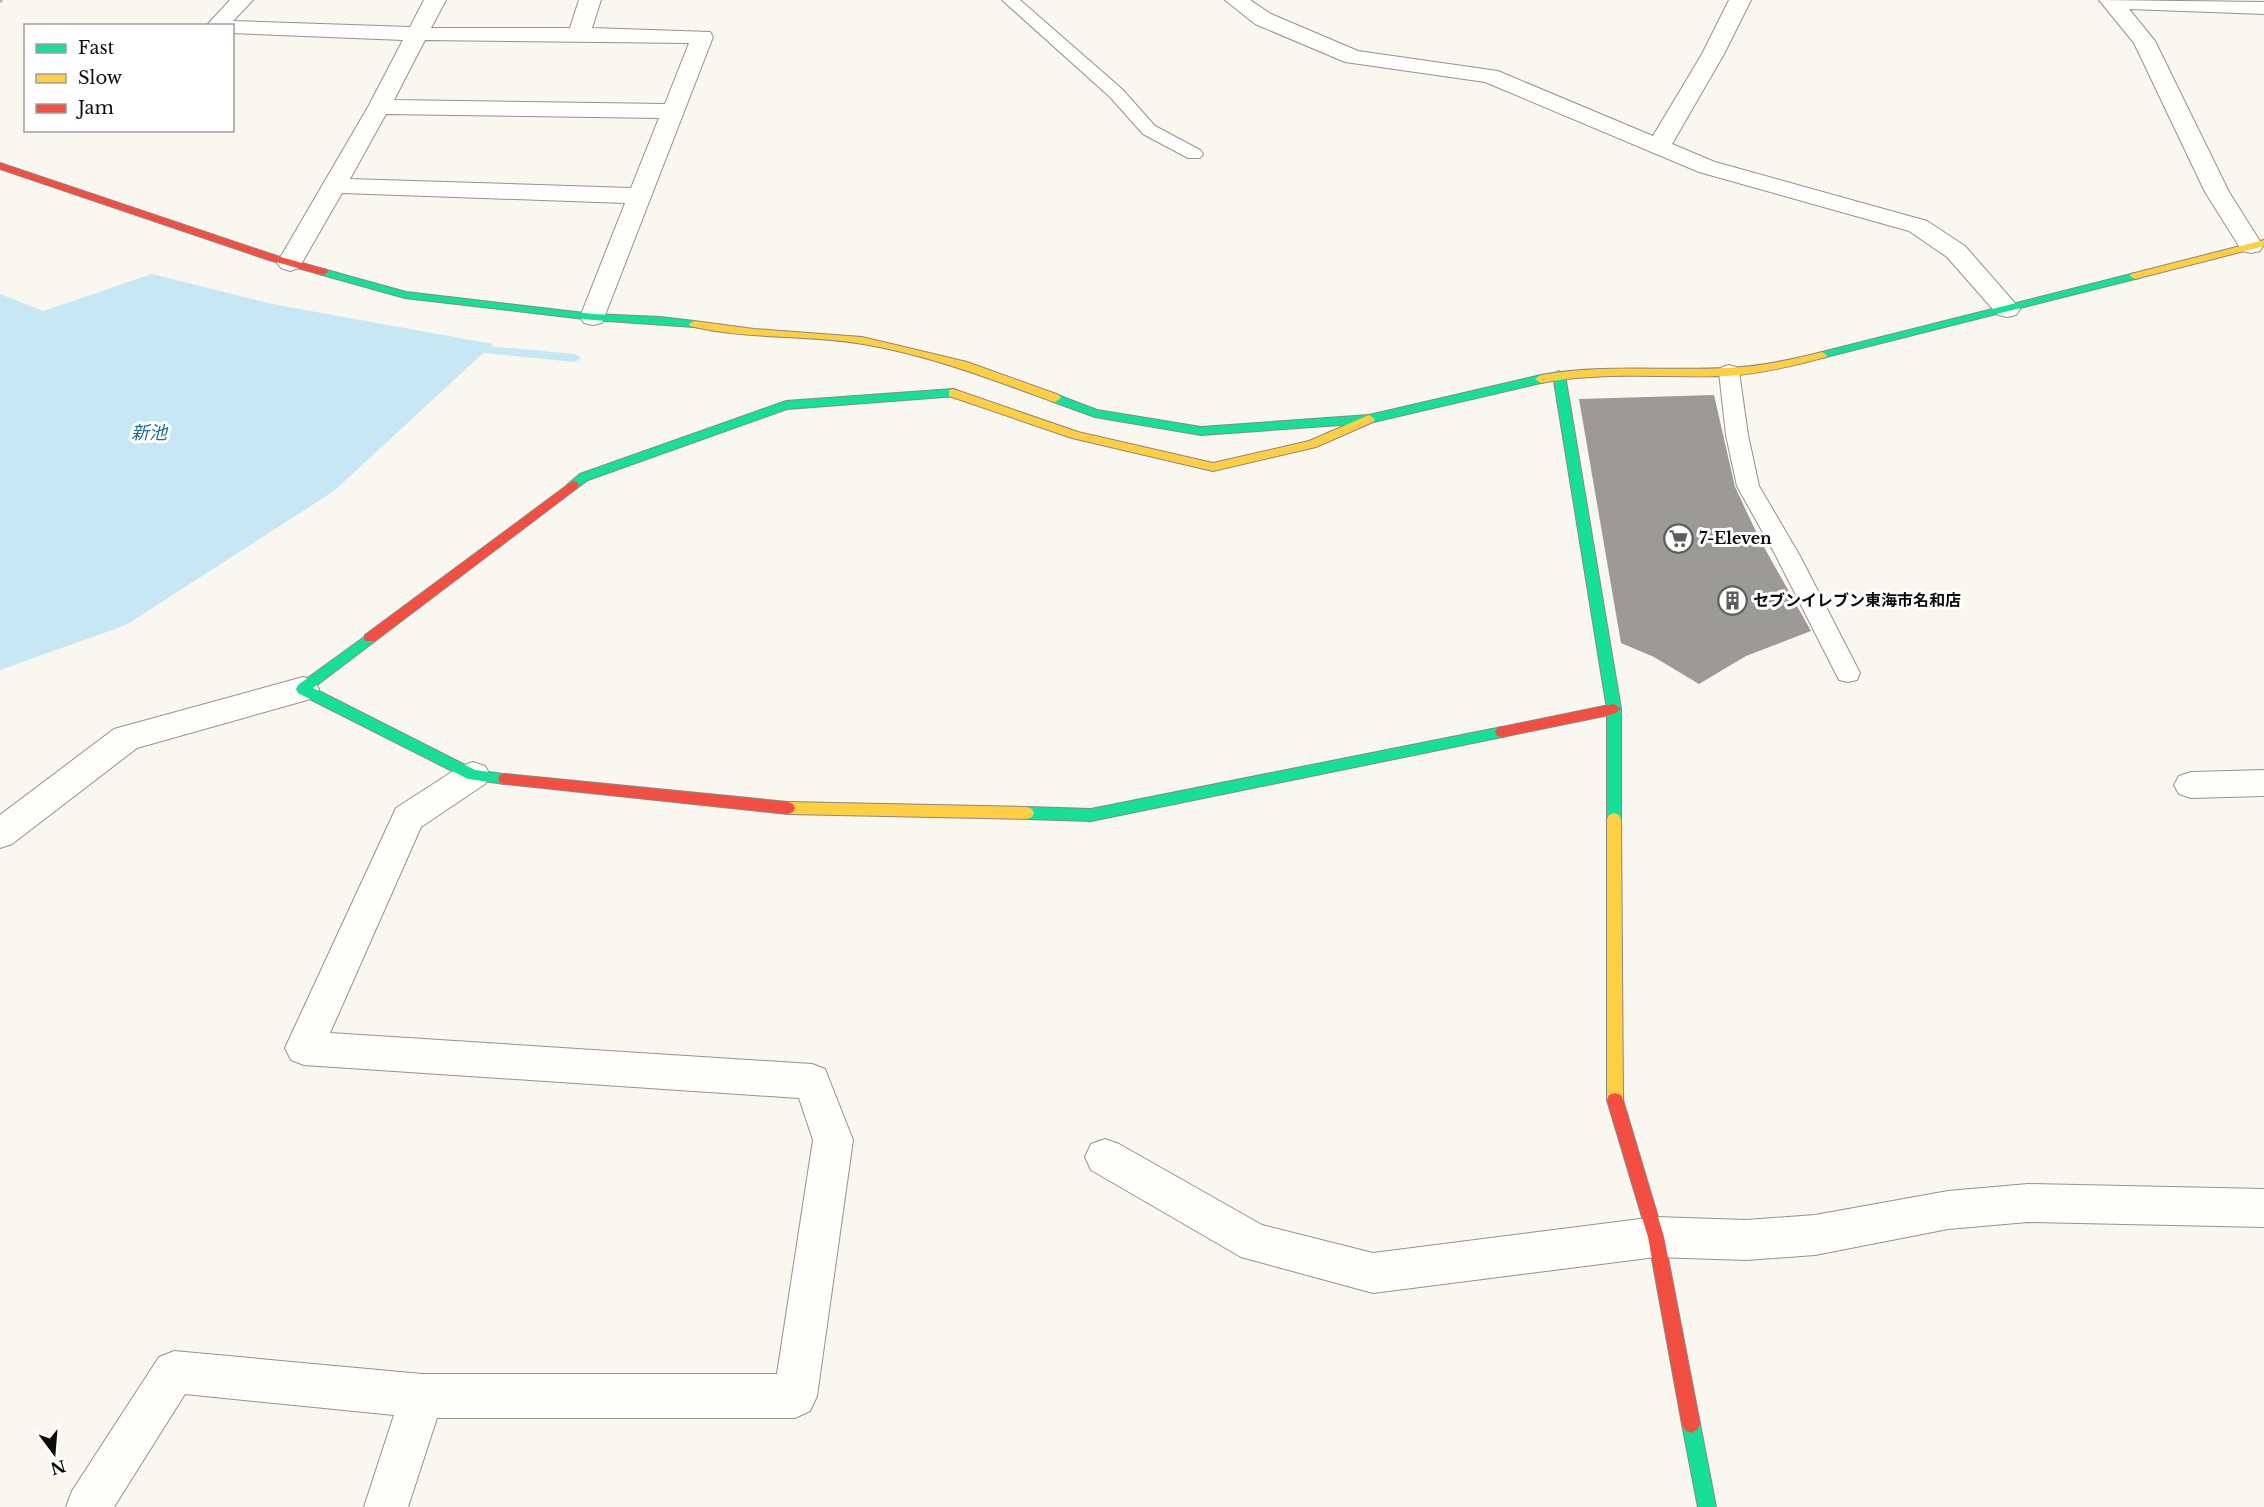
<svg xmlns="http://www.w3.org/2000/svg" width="2264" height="1507" viewBox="0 0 2264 1507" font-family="'Libre Baskerville','Noto Sans JP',serif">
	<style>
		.water { fill: #c7e7f4 }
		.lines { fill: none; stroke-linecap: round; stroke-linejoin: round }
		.stream { fill: #c7e7f4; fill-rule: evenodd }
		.building { fill: #9c9a96 }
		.lane-casing { stroke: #93928f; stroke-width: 2 }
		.street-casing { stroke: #93928f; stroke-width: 2 }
		.fast-casing { stroke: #8a8885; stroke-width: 2 }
		.slow-casing { stroke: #8a8885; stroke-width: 2 }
		.jam-casing { stroke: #8a8885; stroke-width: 2 }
		.path { stroke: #b7b6b5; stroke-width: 3; stroke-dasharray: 4.5 2; stroke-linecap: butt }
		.lane { fill: #fefefd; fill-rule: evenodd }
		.street { fill: #fefefd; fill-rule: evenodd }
		.fast { fill: #16e098; fill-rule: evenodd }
		.slow { fill: #ffcf43; fill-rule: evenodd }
		.jam { fill: #f24e42; fill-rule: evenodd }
		.labels { text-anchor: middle; stroke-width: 6; stroke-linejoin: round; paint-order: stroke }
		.poi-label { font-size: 16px; font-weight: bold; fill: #0c0c0c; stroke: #fff; text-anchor: start }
		.water-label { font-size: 18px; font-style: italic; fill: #186b9b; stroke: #fff }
	</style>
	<rect width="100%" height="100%" fill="#faf7f0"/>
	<path class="water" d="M152,274L272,304L493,344L334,491L126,625L0,670V294L43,311Z"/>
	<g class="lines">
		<path class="stream" d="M467,344L575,354L581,358L575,362L463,351V345Z"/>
	</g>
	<path class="building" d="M1714,395L1735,487L1760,540L1811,631L1746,656L1699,684L1654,657L1621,643L1579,399Z"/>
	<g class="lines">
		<defs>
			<path id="lane" d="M1002,0H1020L1122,89L1155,126L1200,150L1203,154L1200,158H1188L1143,134L1110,97Z
				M1729,365L1736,367L1739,372L1748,435L1759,486L1800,556L1860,673L1857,680L1848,682L1839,680L1776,556L1737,486L1726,435L1719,372L1722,367Z"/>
			<path id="street" d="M230,0H253L233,21L410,27L424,0H446L431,28H570L579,0H601L592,28L710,32L713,37L602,323L593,325L584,323L580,317L625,203L342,193L299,268L290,271L281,268L277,263L368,107L403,40L232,33V26H206ZM425,40L689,43L665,104L394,100ZM386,114L659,118L631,188L350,179Z
				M1225,0H1250L1271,14L1358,51L1498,71L1653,136L1702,54L1729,0H1751L1724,54L1672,144L1715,162L1927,221L1965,246L2020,309L2016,315L2007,317L1998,315L1947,257L1909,231L1699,172L1485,82L1345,62L1255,24Z
				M2099,0L2264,2V14L2129,9L2155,41L2229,192L2263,246L2260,251L2251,253L2242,251L2239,246L2205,192L2134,43Z
				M303,677L314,680L319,689L314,698L137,748L12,844L0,848V815L114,729Z
				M473,762L485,766L490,775L485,784L421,827L330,1033L812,1064L825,1069L853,1140L817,1396L810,1411L795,1418H437L408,1507H364L394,1415L185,1394L114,1507H66L72,1491L159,1357L174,1351L422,1374H777L813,1140L799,1098L304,1065L291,1060L285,1048L396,808L461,766Z
				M2264,770V796L2191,798L2179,794L2174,785L2179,776L2191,772Z
				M1105,1139L1119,1144L1262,1225L1373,1253L1656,1217L1746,1220L1815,1215L1948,1191L2028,1184L2264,1189V1227L2028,1222L1948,1229L1815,1255L1746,1260L1656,1257L1373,1293L1241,1257L1091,1170L1085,1157L1091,1144Z"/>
			<path id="fast" d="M323,269L406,292L593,314L660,317L694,321L699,324L694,327L593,320L405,298L319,274V270Z
				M2135,273L2139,274V278L1822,358L1817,355L1822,352Z
				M1559,371L1565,375L1621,709V819L1619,823H1609L1607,819V709L1553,375Z
				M1541,375L1547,379L1545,382L1369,423L1201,435L1095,417L1051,401L1049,398L1055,394L1097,410L1201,427L1369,415Z
				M953,389L957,390V396L787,409L588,480L577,488H569L567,485L580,474L786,401Z
				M370,633L375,635L376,638L375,641L313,688L475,770L510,775L512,779L510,783L505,784L468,779L298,693L296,689L298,685Z
				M1502,727L1507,728L1509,732L1507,736L1502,737L1091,821L1027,819L1022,817L1020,813L1022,809L1027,807L1091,809Z
				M1691,1415L1697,1418L1700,1424L1716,1507H1698L1682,1424L1685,1418Z"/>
			<path id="slow" d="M2264,240V246L2135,279L2130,276L2131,274Z
				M694,321L754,329L862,337L967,362L1059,395L1061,398L1055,402L1051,401C989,378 928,355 863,344C806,334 747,340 690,326L689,324Z
				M1822,352L1827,355L1826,357C1793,366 1760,374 1726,376C1664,378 1603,371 1541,383L1535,379L1541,375C1603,364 1664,371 1726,368C1759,367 1791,360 1822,352Z
				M953,389L1078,432L1213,463L1309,441L1369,415L1375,419L1373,422L1316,447L1213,471L1072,438L949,396V390Z
				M788,802L1027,807L1032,809L1034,813L1032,817L1027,819L788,814L783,812L781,808L783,804Z
				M1614,813L1619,815L1621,819L1623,1100L1621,1105L1615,1107L1609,1105L1607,1100V819L1609,815Z"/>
			<path id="jam" d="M0,163L277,256L327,270L328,272L323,275L269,260L0,169Z
				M573,481L577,482L579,485L577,488L375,641H365L364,638L365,635Z
				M1614,704L1621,709L1614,714L1502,737L1497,736L1495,732L1497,728L1502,727Z
				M505,774L788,802L793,804L795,808L793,812L788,814L505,784L500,783L498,779L500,775Z
				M1615,1093L1621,1095L1623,1100L1664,1237L1700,1424L1697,1430L1691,1433L1685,1430L1682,1424L1648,1237L1607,1100L1609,1095Z"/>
		</defs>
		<use href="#lane" class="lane-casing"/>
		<use href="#street" class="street-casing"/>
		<use href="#fast" class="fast-casing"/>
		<use href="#slow" class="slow-casing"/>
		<use href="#jam" class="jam-casing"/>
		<path class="path" d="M0,2L2,0"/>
		<use href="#lane" class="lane"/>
		<use href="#street" class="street"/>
		<use href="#fast" class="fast"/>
		<use href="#slow" class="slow"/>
		<use href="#jam" class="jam"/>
	</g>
	<defs>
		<symbol id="supermarket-ring" viewBox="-11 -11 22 22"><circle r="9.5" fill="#fff" stroke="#5f5e5c" stroke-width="1.5"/><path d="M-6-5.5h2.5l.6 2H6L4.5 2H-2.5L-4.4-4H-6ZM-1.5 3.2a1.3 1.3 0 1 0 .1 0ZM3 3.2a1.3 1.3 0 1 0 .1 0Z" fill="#5f5e5c"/></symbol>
		<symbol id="building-ring" viewBox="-11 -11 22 22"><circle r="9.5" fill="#fff" stroke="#5f5e5c" stroke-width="1.5"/><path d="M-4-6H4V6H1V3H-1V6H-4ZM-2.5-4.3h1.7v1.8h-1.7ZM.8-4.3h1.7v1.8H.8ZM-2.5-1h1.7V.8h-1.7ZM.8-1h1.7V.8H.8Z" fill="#5f5e5c"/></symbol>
	</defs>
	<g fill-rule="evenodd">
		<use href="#supermarket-ring" x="1662" y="522" width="33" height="33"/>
		<use href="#building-ring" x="1716" y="584" width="33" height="33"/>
	</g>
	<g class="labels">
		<g class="poi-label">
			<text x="1699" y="544">7-Eleven</text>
			<text x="1753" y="606">セブンイレブン東海市名和店</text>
		</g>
		<g class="water-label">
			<text x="149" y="439">新池</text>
		</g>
	</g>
	<rect x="24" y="24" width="210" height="108" fill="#ffffff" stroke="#9e9e9e" stroke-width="1.5"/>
	<rect x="36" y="44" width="30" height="9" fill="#16e098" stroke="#9e9e9e" stroke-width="1.5"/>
	<text x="78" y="54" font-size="18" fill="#0c0c0c">Fast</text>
	<rect x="36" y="74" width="30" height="9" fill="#ffcf43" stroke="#9e9e9e" stroke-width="1.5"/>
	<text x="78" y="84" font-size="18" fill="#0c0c0c">Slow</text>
	<rect x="36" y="104" width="30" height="9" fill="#f24e42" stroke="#9e9e9e" stroke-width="1.5"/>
	<text x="78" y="114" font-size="18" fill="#0c0c0c">Jam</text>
	<g transform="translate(54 1453) rotate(164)" stroke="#ffffff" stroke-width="4.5" paint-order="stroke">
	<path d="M0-4.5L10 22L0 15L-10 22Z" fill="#0c0c0c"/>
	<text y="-9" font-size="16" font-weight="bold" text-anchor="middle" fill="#0c0c0c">N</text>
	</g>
</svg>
